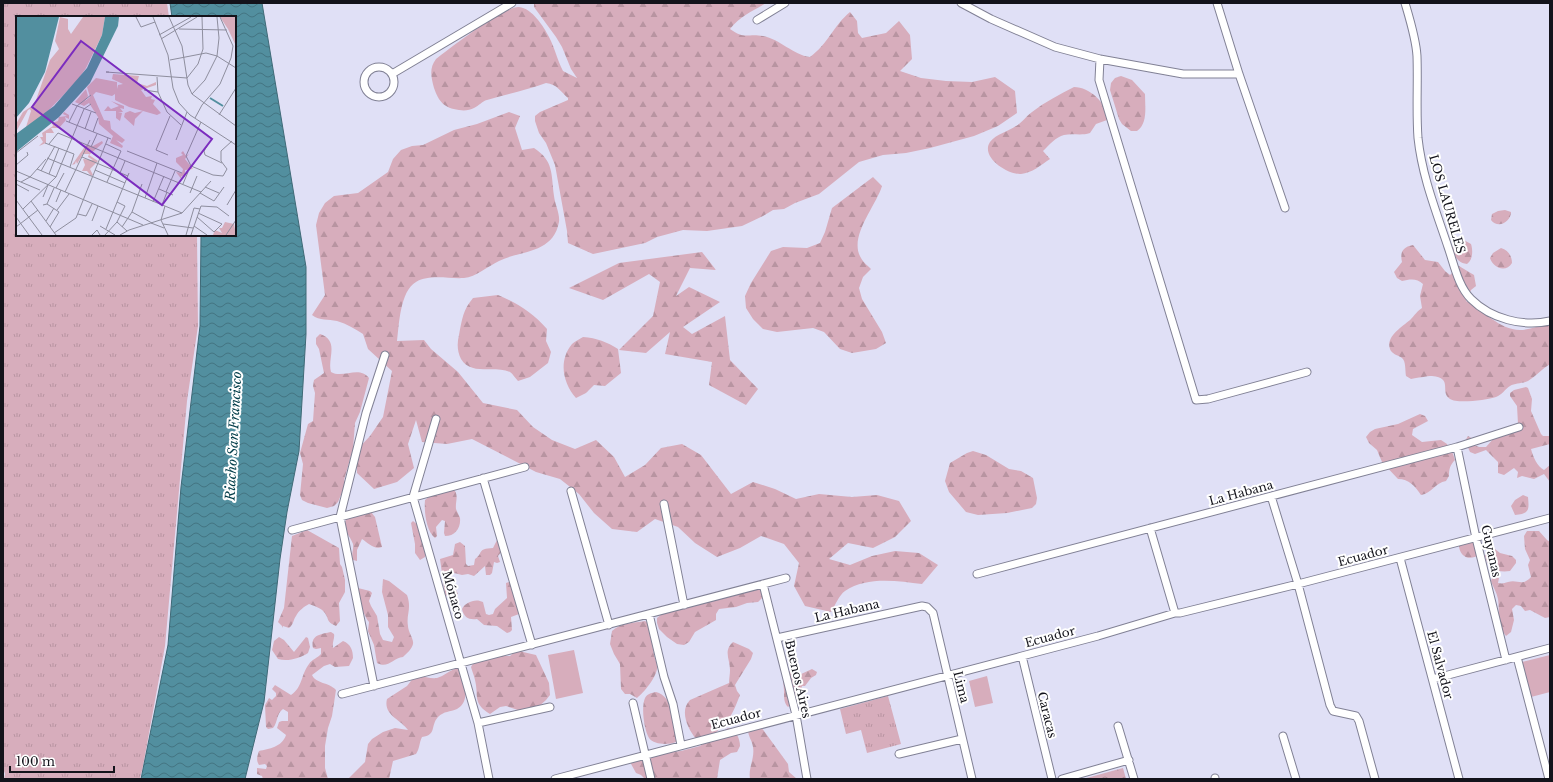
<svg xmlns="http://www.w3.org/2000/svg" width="1553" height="782" viewBox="0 0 1553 782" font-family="'Libre Baskerville',serif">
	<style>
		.grass { fill: url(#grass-tufts) }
		.forest { fill: url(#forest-firs) }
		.park { fill: url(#park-crowns) }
		.garden { fill: #d7adbc }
		.water { fill: url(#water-waves); stroke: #3f6a77 }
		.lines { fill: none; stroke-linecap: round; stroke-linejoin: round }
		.street-casing { stroke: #818195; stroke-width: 9 }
		.street { stroke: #fff; stroke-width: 7 }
		.labels { text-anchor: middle; stroke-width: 4; stroke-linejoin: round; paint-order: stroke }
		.street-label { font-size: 12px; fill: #13131b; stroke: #fff }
		.water-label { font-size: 13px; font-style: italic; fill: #003c48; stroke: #fff }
		.inset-river { fill: none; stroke: #528f9f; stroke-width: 2 }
		.inset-road { fill: none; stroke: #8e8e9e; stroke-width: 1 }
		.view { fill: #7b2cbf; fill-opacity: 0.15; stroke: #7b2cbf; stroke-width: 2 }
		.inset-edge { fill: none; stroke: #13131b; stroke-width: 2 }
	</style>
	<defs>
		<pattern id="grass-tufts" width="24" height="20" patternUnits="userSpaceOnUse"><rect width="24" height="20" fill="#d7adbc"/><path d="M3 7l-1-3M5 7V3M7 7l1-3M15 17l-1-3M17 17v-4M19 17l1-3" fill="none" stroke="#b894a1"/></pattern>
		<pattern id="forest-firs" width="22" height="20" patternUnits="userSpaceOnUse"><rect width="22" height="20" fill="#d7adbc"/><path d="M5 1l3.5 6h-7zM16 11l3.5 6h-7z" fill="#b894a1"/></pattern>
		<pattern id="park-crowns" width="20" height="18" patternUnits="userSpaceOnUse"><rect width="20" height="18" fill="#d7adbc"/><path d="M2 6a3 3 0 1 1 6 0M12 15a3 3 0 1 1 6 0" fill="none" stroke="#b894a1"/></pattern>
		<pattern id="water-waves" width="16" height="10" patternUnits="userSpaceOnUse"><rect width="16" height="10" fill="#528f9f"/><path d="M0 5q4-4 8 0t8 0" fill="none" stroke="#437481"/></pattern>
	</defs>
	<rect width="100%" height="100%" fill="#e0e0f6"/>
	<path class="grass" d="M3,3H167L169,17H17V235H197L198,326L187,401L165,646L143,766L140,779H4L5,774L3,768Z
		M888,696L901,744L867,753L861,730L846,734L840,709Z"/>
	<path class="forest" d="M534,3H766C753,11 740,16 730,29C745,40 747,33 763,36C780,39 793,55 810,57C828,44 834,25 850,12L857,21L858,33L862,38L886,33L899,21L910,35L912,59L900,71L921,78L946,81L972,82L995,77L1015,91L1017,113L998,126L974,136L930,148L906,153L883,155L859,162L819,194L795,203L784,209L773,210L763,216L742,226L707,231L683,230L657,237L645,243L593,254L568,243L567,231L555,165L546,143L539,133L535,121V116L540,112L568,100V98C561,92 557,84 546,83C527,90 507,94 487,100C482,101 479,106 474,108C470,110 465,111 459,110C444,108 439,102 434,88C431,77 429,68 436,59C450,48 504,6 519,7C532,8 544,27 549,37C555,48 557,60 563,71L577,78L571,69L562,47L556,37L534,7Z
		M1121,76L1132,80L1145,94C1145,107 1148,123 1137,131H1131L1122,124L1119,119L1110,90L1111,83L1115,78Z
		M1074,87C1090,87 1108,104 1107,120L1096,124L1090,133C1081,136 1073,133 1064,135C1056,137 1049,145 1043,151L1050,159C1041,165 1032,173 1021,174C1008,175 980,157 990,142C996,134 1009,131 1016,126C1022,123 1026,116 1032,112C1045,102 1060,94 1074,87Z
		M509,112L520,116L515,128L522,150L534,148C554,161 551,174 554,196C555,205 560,213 559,222C553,254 521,250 499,261C488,266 476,277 464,278C448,279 430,274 416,282C400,291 399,325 397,341L424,340L431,349L458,372L483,403L517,410L533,427L552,440L575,449L596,440L614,457L625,477L645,465L661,448L682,444L701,455L731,494L753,482L775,489L796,499L819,494L852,497L877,495L899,501L911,521L895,537L873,548L848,543L829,559L850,565L872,556L895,551L919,553L938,565L922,584C897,581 867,576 845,591C839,595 835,606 831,612L805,606L794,586L799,563L784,544L761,536L740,548L717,557L695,543L678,527L655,519L637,532L612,529L594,513L579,494L560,479L536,472L472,439L447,444L422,442L416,420L408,444L414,468L397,482L374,489L357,473L356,451L370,436L383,417L392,371L368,349L363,334C355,329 347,324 337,321C328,319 320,321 312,315L325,295L316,225L319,213L325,203L334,196L358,193L388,172L393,159L401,150L412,146L423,145L454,130L477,124Z
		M873,177L882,186C876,206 848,237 861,258C863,262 868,266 871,269L863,277L859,288L862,299L882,332L886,343L876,349L852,353L840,349L824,332L813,328L777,332L763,329L753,319L746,308L745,296L751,283L771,251L783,247L807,248L820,243L825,232L832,208Z
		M1505,210L1511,212C1511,222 1498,229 1491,220L1492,214L1498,211Z
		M1462,239L1471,244C1473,250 1473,260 1467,264C1457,263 1452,254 1453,244Z
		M1413,245L1425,260L1438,262L1445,271L1450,275L1459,266L1474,275L1476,286L1471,290L1466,301C1484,310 1499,330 1520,330C1530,330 1540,325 1550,324V364C1542,369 1536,376 1528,381C1522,384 1515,383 1510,386C1505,389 1502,395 1496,397C1487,400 1457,404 1450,399C1439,392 1454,378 1432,376C1427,376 1417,378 1411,379L1406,376C1405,370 1406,361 1402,358C1398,355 1394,355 1391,351C1383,337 1404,326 1411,319C1415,315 1417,311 1422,308L1420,296L1423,284C1417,278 1410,279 1402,281L1397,278L1394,272L1402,262C1400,253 1402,247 1413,245Z
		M1501,248C1508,250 1512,256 1512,263C1506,273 1493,268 1490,258L1493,253Z
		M702,252L716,270L690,268L676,296L689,287L720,302L683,327L692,334L725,316L730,360L758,389L746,405L709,385L712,362L665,354L670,332L646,353L619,350L653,316L660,282L649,274L603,300L569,288L619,263Z
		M498,295C517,303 533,313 547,329L546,341L551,352L548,363L530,377L518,381C515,378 513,374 510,372C494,365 471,376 461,359C457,351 457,343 459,335C462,319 463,310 473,298Z
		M320,334C340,341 327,358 331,372C343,379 359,365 369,378L360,412L355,423L353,449L344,480L346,483L338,502L334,506L327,508L308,503L302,500L300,495L303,464L300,453L308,424L313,421L315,393L313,386L314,380L324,373L319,349L316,344V338Z
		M583,337C597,338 607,342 618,349L621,373L605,386L594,385L586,393L576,398C563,383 558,361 572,344C575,341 580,339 583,337Z
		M1526,387L1528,388L1532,399L1531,411L1541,434L1543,436H1550V444L1531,449C1533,457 1537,466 1544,470L1550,465V482L1544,474L1534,479L1522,476L1517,478L1518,472L1514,468L1504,475L1498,473V462L1486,450L1475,454L1470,452L1465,441L1468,436L1473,439L1474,445L1479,447H1486L1494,438L1518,424L1517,406L1510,396V393L1514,390Z
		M1420,414L1425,416L1428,421L1413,429L1412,435L1422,442L1441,440L1447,444L1453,454L1455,460C1450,465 1449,469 1449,476L1446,481C1435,483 1432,493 1421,495C1415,486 1409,479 1398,479L1382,462L1377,450L1369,443L1366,437L1370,432L1375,429L1398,424Z
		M973,451L986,455L1009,469L1021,471L1033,478L1037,498L1036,504L1032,508L1007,513L978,515L966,512L949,492L945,481L950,463L967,453Z
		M452,488C460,494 455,501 456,509C457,512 459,515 460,518C461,528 455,536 445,536L444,533L445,521L442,520L436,527L437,536L435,538C426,531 424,511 425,500L435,492Z
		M1523,495L1528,497C1529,509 1530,514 1515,515L1511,506L1515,500Z
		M371,512L375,517L382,547C374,550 368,543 362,539L357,550V561L353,560C351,554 354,549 353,544C349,533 343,533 346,518Z
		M413,521L419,526L426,554L425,557L420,560L415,553V544L411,523Z
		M307,530L339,548L340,564L342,567L345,580V592L339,603L340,621L336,626C325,621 330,619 324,612C321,608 314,606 309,604C305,606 298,611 296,616C293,620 294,624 289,628L283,626L282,628V626L278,622L284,608L292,536Z
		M1527,531H1539L1547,540L1550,542V617L1545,618L1530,610L1525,611L1521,606L1516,605L1512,609L1514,620L1511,632L1506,636C1496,623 1500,613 1498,599C1497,593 1493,587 1491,581L1493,575L1499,578L1498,583C1503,584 1504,583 1508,582C1518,579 1522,587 1531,577L1528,565L1530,560L1525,549L1524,536Z
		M1466,536L1476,537L1479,555C1468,562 1458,555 1459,543L1463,538Z
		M498,538L502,551L498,556L500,562L497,563L494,562L492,573L490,575H486L485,566L474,576L468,574L462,575L454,573L450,577L458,594L448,596L445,595L440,559L453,555L455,544L460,542L465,546L466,564L468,566L474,565L475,559C484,553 476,549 493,548Z
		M1495,549L1500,553L1512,556L1516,560V563L1510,571C1498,573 1488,569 1485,556L1489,550Z
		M383,579L389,581L407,595C412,609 406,614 408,626C408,632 414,639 413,644C412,649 407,653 403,657C393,658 388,669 377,663L374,645L368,631L369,622C364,616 357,596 358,588L370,591L372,593L369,601L371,606L377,616L380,634L383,640L392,642L394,637L388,627V615L382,592Z
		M509,582H512L519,611V614L511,617L512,630L510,632L507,633L497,626L484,625L477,619C469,620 464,618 462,609C465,602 476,598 483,602L486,614L489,615L493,614L495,609L507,598L506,583Z
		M757,589L762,591L763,597L758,602L747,603L736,607L719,609L716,614V620L695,632L689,642L684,645L677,644L667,637L659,629L657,623V618L662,614L673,611L689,602Z
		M645,621L649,624C651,635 652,645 654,655C655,659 657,663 657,667C658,675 644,693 637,698L630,694H625L621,689L620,664L614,654L610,644L612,631C621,623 633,623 645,621Z
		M331,632L334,634C335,638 332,642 333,648L343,641C351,644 353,651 353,658L349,666L335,667L330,664L324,666L312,675C316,684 329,682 336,690L332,716L328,728L325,746V768L328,779H263L262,776L257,774V768L266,769L267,766L265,764L259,765C256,760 257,757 259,751C269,749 282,747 286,735L277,728L279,722L282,721H288V712L283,709C276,714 278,722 273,728L268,729L266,727L265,705L269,698L272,700L276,696V693L272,689L275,685L291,695C303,687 301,674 309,664C312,659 318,658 321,654V648L316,649L313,648C310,635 321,634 331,632Z
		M279,637L284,640L294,652L306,637L308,638L310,647L308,653C300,658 288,662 278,659L272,650L274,641Z
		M733,642L749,649L753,653L751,659L735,685L737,691L740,695C730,721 727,724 705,741L696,739C688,729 679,711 690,700L729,683C729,679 730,674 730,670C730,659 723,651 733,642Z
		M518,649L523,652L536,655L549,683L550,695L546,700L536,709L524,712L506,706L500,707L490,714C472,703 479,696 475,680C474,675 472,671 471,667L474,662L498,656H510Z
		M457,668C466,677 471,702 457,709C450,712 444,711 438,717C430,726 437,735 422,737C419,743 420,748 416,754L393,761L389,779H348L365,762L368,744L372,739L383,732L395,728L408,730C400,719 383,715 387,699L407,686L414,677C422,675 429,679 437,678C444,676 450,670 457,668Z
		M812,669L817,672L816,675L811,678L805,686H802L800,697L788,707C784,703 784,698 784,692C784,683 780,675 792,670L799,675Z
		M656,692C673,696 675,723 679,737L676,742C669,745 654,745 649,738C644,730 641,707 645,698C648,693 652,693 656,692Z
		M759,724L788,764L789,772L797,779H750C748,768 755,758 753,747C752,740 748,737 748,729Z
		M728,728C736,729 740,739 740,746L737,752L731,753L720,760L717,779H645L641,775L636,773L630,762L654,754L681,751L700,746Z"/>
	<path class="park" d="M1123,768L1126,779H1083Z"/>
	<path class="garden" d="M574,650L583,693L556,699L548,655Z
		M1550,655V692L1531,697L1522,662Z
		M987,676L993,703L975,707L969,681Z"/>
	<path class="water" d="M170,3H262L306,267V334L299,451L287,512L280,559L264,702L245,779H141L168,645L181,487L200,326L201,235H235V17H172Z"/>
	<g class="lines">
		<defs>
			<path id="street" d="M961,3L991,19L1055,47L1100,59L1183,74H1239
				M1217,3L1239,74L1285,208
				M1405,3C1410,20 1416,39 1417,56C1418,84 1416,111 1418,138C1422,176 1436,211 1448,247C1454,264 1458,286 1471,299C1491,319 1523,327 1550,321
				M757,20L785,3
				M1100,59L1099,80L1196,400L1208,399L1307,372
				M364 82a15 15 0 1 1 30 0a15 15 0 1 1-30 0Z
				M392,74L512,3
				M436,419L413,497L478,723L489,779
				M1457,447L1476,538L1506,660
				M483,478L532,645
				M571,491L609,625
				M1271,496L1298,584L1330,705L1333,711L1356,716L1359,721L1375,779
				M664,504L684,605
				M1150,528L1175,613
				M292,530L525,467
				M1400,558L1459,779
				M977,574L1457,447L1519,427
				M763,584L796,715L807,779
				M649,614L664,677L673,704L681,745
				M777,638L922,606L927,607L933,613L972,779
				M1022,656L1052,779
				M1517,657L1549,779
				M1433,679L1550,648
				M374,686L340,517L366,413L385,355
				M342,694L786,578
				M633,703L651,779
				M478,723L550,707
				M1118,726L1134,779
				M1283,736L1296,779
				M899,754L962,739
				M1215,778V779
				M555,779L1022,656L1098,636L1175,613H1180L1298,584L1550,518
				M1062,779L1129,760"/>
		</defs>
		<use href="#street" class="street-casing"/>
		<use href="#street" class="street"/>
	</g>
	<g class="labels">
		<g class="street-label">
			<text transform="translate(1447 204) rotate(74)" y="4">LOS LAURELES</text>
			<text transform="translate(1241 493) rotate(-15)" y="4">La Habana</text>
			<text transform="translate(1491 551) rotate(77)" y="4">Guyanas</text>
			<text transform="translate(1363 556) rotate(-15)" y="4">Ecuador</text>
			<text transform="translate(453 595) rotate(74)" y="4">Mónaco</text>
			<text transform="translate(847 611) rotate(-13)" y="4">La Habana</text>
			<text transform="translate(1050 637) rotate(-15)" y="4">Ecuador</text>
			<text transform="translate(1440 665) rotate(75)" y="4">El Salvador</text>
			<text transform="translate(798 679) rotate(77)" y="4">Buenos Aires</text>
			<text transform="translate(961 687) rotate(76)" y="4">Lima</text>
			<text transform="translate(1047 715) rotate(76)" y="4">Caracas</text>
			<text transform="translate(736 719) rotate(-15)" y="4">Ecuador</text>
		</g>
		<g class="water-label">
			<text transform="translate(233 436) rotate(-87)" y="5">Riacho San Francisco</text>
		</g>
	</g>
	<g transform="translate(16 16)">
		<rect width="220" height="220" fill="#e0e0f6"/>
		<path d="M44,1L52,3V13L55,18L67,1H89L86,19L70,52L61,65L29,98L10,111L15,95L14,93L12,94L0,116V108L7,96L16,90L20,84L34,44L43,33L39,25Z" fill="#d7adbc"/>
		<path d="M97,58L123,60L121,67L131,70L140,66V69L125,74L130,81L136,80L135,83L139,84L137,88L145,97L141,99L113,91L99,84V78L96,80L80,76L77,79L88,104L94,105L95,113L109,124L106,127L100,124L107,130L106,132L94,127L97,120L83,108L82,101L73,87L68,90L59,86L70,73L72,80L69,85L74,81L71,71L80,62L101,66V73L102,69L107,68L96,63ZM95,85L108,90V93L104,92L107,96H102L106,97L104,105L100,102V95H88L92,90L95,93L103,90ZM114,95L119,97L127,95L119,103L118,110L108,101L109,97ZM48,96L53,99V103L49,101L50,104L43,112H35L38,117H30V127L23,130L27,126L24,121H27L26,117L37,110L36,107L42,105L43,101L51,100L47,98ZM86,125L87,127L73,139L82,145L74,153L77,159L75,160L71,155H66L69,149L67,143L77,144L72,141L73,138H67L61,148L60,145L59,148L56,149L70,129L77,130ZM167,135L170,140L173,138L169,143L177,153L169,154V161L165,160L166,164L160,156L166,157L167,153L160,146V142L167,139L165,137ZM209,206L218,208L220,219H197L199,214L206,217L203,212H206Z" fill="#d7adbc"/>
		<path d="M204,1H220V30L212,13Z" fill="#d7adbc"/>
		<path d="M0,1H43L29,56L13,87L0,102ZM89,1H103L102,10L74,67L43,101L0,136V118L38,90L71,52L86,19Z" fill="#528f9f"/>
		<path class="inset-river" d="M194,82L207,90"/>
		<path class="inset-road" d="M120,1L125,11L139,6M137,1L152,39L157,72L163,87L174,99L220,129M153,1L166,30L172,69L176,78L220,110M163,13L211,14M143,19L175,1M145,23L181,1M154,44L190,37L201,40L220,52M93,56H90L171,62L182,48L187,33L186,1M141,61L142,76M128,74L142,76L151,96L165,109M176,78L189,64L201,40L203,22L201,1M56,88L80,97M203,99L220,72M179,102L186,89L204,68L215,42L217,30L204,1M50,105L95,123M53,106L61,90L75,79M185,106L170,140L175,150L197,159L207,160L211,153L205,145V135L216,125M69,113L75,96M77,116L82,102M160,124L171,96M29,127L58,138L54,151M33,128L42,117L185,176M90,128L105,135L91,166M191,130L188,135L189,139L206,147M75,131L81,118M111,135L166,157M0,137L22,120M152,139L140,134L154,100M66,141L112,160M31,142L166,197M0,149L12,139L11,136M21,153L40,161M79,154L109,167M0,155L127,209M25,155L39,130M104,157L109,145M33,158L43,132M0,164L24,174M5,166L14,161L30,143M0,168L13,175M167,168L172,156M189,171L203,177M40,172L48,157M143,173L157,179M49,176L74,124M150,176L159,155M174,177L181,160M184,177L198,185L208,171M27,181L32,169M129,182L141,147M0,184L26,219M15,185L40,219M40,186L45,174M137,186L148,160M31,188L38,172M27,189L31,188L43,196L34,211M146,189L151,176M211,189L220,174M149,190L145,204L152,219M7,193L40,161L68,93L75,88M41,194L53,178M116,196L136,207M62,198L70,200L76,188M0,201L13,219M181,201L198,216L206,208L182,197M30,205L38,192M76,205L82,190M101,206L111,215M135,207L148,212M147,208L177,212M84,210L99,219M178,210L191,219M0,211L22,194M106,211L116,196L126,168M90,213L113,157M38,217L60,202L92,122M76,219L81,214L84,219M89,219L101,206L109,190L101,186M104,219L113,214L166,197L195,165M170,219L178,192L184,193M175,219L185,190L201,191L213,200M210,219L220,204"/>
		<path class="view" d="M65,25L196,123L146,189L16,91Z"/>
		<rect width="220" height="220" class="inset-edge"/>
	</g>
	<rect width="1553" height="782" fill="none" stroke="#13131b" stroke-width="8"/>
	<path d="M10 766v6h104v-6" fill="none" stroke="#13131b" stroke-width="2"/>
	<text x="16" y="766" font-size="12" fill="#13131b" stroke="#ffffff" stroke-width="3" paint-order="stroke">100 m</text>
</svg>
